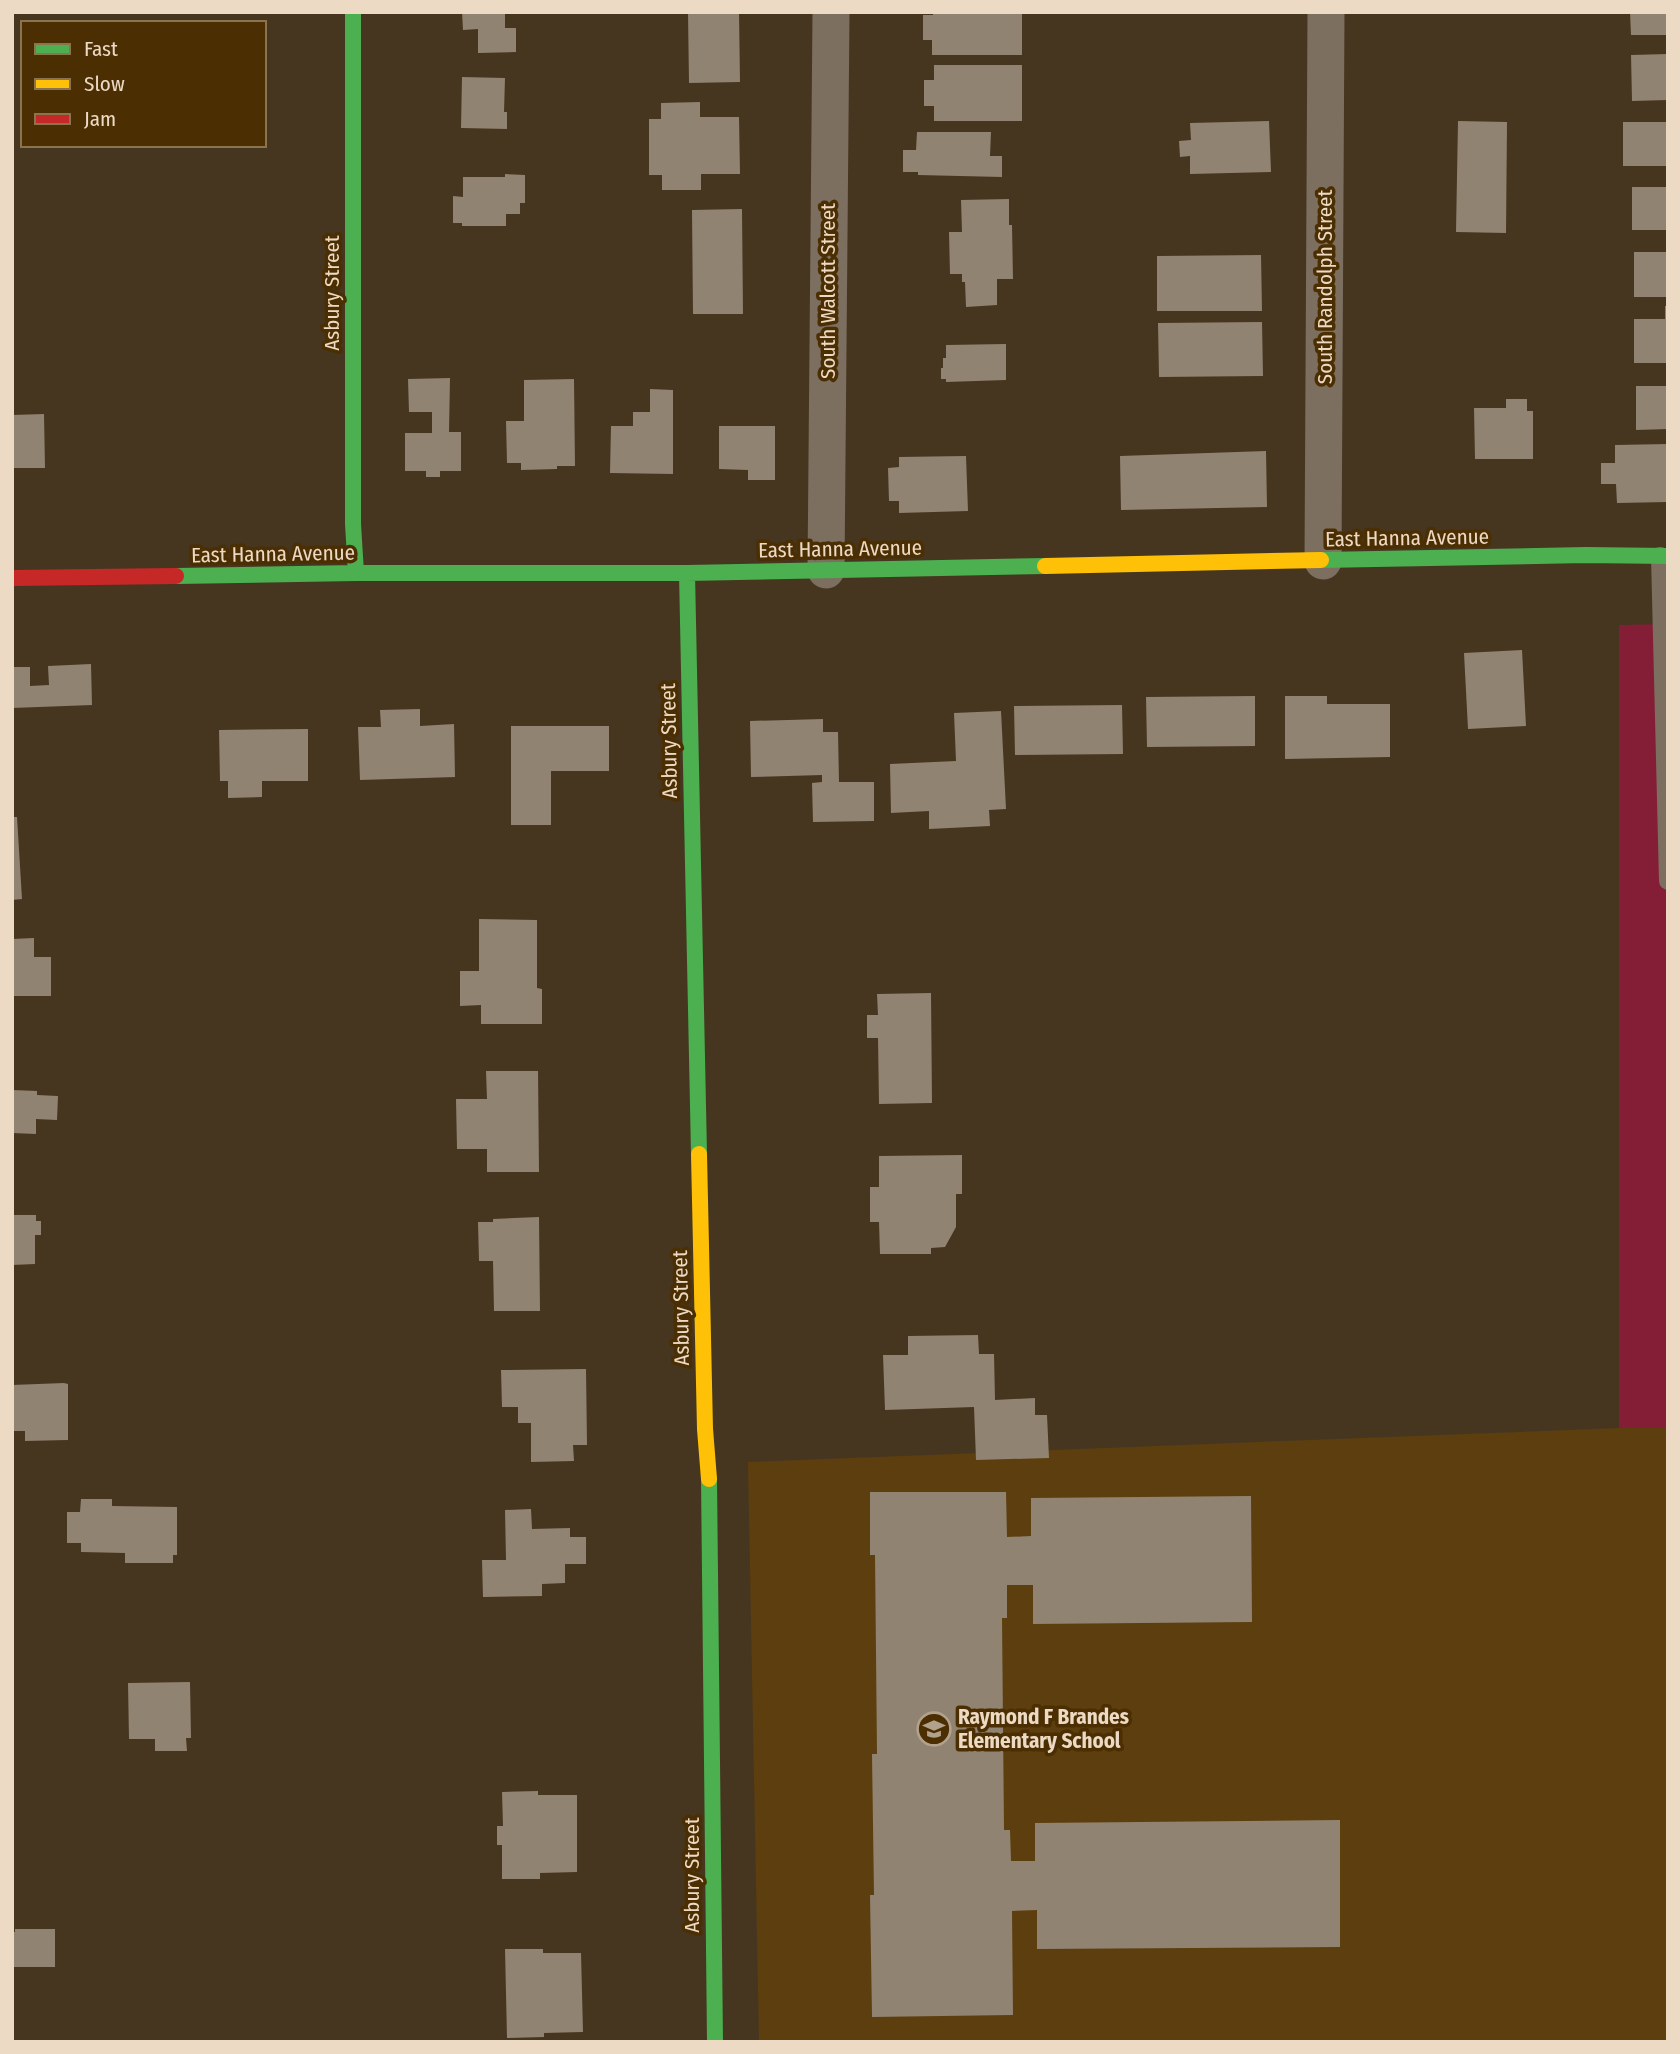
<svg xmlns="http://www.w3.org/2000/svg" width="1680" height="2054" viewBox="0 0 1680 2054" font-family="'Fira Sans Condensed',sans-serif">
	<style>
		.built { fill: #5d3e0e }
		.green { fill: #831e36 }
		.building { fill: #918371 }
		.lines { fill: none; stroke-linecap: round; stroke-linejoin: round }
		.lane { stroke: #7c6f60; stroke-width: 18 }
		.street { stroke: #7c6f60; stroke-width: 37 }
		.fast { stroke: #4caf50; stroke-width: 16 }
		.slow { stroke: #ffc107; stroke-width: 16 }
		.jam { stroke: #c62828; stroke-width: 16 }
		.labels { text-anchor: middle; stroke-width: 7; stroke-linejoin: round; paint-order: stroke }
		.street-label { font-size: 21px; fill: #ecdac5; stroke: #4b2e02 }
		.poi-label { font-size: 21px; font-weight: bold; fill: #ecdac5; stroke: #4b2e02; text-anchor: start }
	</style>
	<rect width="100%" height="100%" fill="#463620"/>
	<path class="built" d="M1619,1428H1668V2042H759L748,1462Z"/>
	<path class="green" d="M1668,624V1428H1619V625Z"/>
	<path class="building" d="M462,12H505V28H516V52L478,53V29L463,30Z
		M688,12H739L740,82L689,83Z
		M933,12H1022V55H932V40H923V15H933Z
		M1630,12H1668V35H1631Z
		M1668,54V100L1632,101L1631,55Z
		M934,65H1022V121H934V106H924V80H934Z
		M462,77L505,78L504,112H507V129L461,128Z
		M700,102V117H739L740,174H701V190H662V175H649V119H661V103Z
		M1269,121L1271,172L1190,174V156L1180,157L1179,141L1191,140L1190,123Z
		M1458,121L1507,122L1506,233L1456,232Z
		M1623,122H1668V166H1623Z
		M917,132H991L990,156H1002V177L918,175V172H903V150H916Z
		M505,174L525,175V203H520V214H506V226H462V223H453V196L463,197V177H505Z
		M1632,187H1668V230H1632Z
		M1009,199V225H1012L1013,279H997V305L966,307L965,282H962V274H950L949,232H962L961,200Z
		M742,209L743,314H693L692,210Z
		M1634,252H1668V297H1634Z
		M1261,255L1262,311H1157V256Z
		M1665,306H1668V363H1634V319H1665Z
		M1262,322L1263,376L1159,377L1158,323Z
		M1006,344V380L946,382V379H941V368H943V358H946V345Z
		M450,378L449,432H461V471H440V477H426V471H405V433H432V412H409L408,379Z
		M574,379L575,466H557V469L521,470V463H507L506,421H524V380Z
		M1636,386H1668V429L1636,430Z
		M650,389L673,390V474L610,473L611,426H633V412H650Z
		M1506,399H1527V411H1533V459H1475L1474,408H1506Z
		M44,414L45,468H12V415Z
		M719,426H775V480H748V470L719,469Z
		M1668,444V502L1617,503L1616,484H1601V463H1615V445Z
		M1266,451L1267,507L1121,510L1120,456Z
		M966,456L968,511L899,513V501H889L888,468L899,467V457Z
		M1522,650L1526,726L1468,729L1464,653Z
		M91,664L92,705L12,708V667H30V686L49,685L48,666Z
		M1255,696V746L1147,747L1146,697Z
		M1285,696H1327V704H1390V757L1285,759Z
		M1122,705L1123,754L1015,755L1014,706Z
		M420,709V726L454,724L455,777L360,780L358,727H381L380,710Z
		M1001,711L1006,809L989,810L990,826L929,829V811L891,813L890,764L956,761L954,713Z
		M823,719V732H838L839,782H874V821L813,822L812,783L822,782V775L751,777L750,721Z
		M511,726H609V771H551V825H511Z
		M308,729V781H262V797L228,798V781H220L219,730Z
		M12,817H17L22,899L12,900Z
		M479,919L537,920V988L542,989V1024H481V1005L460,1006V971H479Z
		M34,938V957H51V996H12V939Z
		M931,993L932,1103L879,1104L878,1038H867V1015H878L877,994Z
		M486,1071H538L539,1172H487V1149H457L456,1099H487Z
		M12,1090L37,1091V1095L58,1096L57,1120L36,1119V1134L12,1133Z
		M962,1155V1194H956V1227L945,1247L931,1248V1254H880L879,1222H870V1187H879V1156Z
		M12,1215H36V1221H41V1235H35V1264L12,1265Z
		M539,1217L540,1311H494L493,1261H479L478,1222H493V1219Z
		M978,1335L979,1354H994L995,1400L1035,1398V1415H1047L1049,1458L976,1460L974,1407L885,1410L883,1355H908V1336Z
		M586,1369L587,1445H573L574,1461L531,1462V1423H518V1407H502L501,1370Z
		M64,1383L68,1384V1440L25,1441V1431H12V1385Z
		M870,1492H1006L1007,1537L1031,1536V1498L1251,1496L1252,1622L1033,1624V1585H1007V1618H1002L1004,1830H1010L1011,1861H1035V1823L1340,1820V1947L1037,1949V1910L1012,1911L1013,2015L872,2017L870,1895H874L872,1754H877L875,1555H870Z
		M81,1499H112V1506L177,1507V1555H173V1563H125V1553L81,1552V1543H67V1512H80Z
		M531,1509L532,1529L570,1528V1537H586V1564H565V1583L542,1584V1596L483,1597L482,1560H506L505,1510Z
		M190,1682L191,1738H186L187,1751H155V1739H129L128,1683Z
		M538,1791V1795H577V1872L540,1873V1879H502V1845H497V1826H503L502,1792Z
		M15,1929H55V1967H12V1932H15Z
		M505,1949H543V1953H581L583,2032L544,2033V2037L507,2038Z"/>
	<g class="lines">
		<path class="lane" d="M1660,556L1668,881"/>
		<path class="street" d="M1323,561L1326,12
			M826,570L831,12"/>
		<path class="fast" d="M353,12V524L356,573
			M1321,560L1586,555L1668,556
			M687,573L699,1154
			M176,576L356,573H687L1045,566
			M709,1479L715,2042"/>
		<path class="slow" d="M1045,566L1321,560
			M699,1154L705,1429L709,1479"/>
		<path class="jam" d="M12,578L176,576"/>
	</g>
	<defs>
		<symbol id="school-ring" viewBox="-11 -11 22 22"><circle r="9.5" fill="#4b2e02" stroke="#b2a18b" stroke-width="1.5"/><path d="M0-5L7-2L0 1L-7-2ZM-4 1L0 2.5L4 1V4Q0 6-4 4Z" fill="#b2a18b"/></symbol>
	</defs>
	<g fill-rule="evenodd">
		<use href="#school-ring" x="915" y="1710" width="38" height="38"/>
	</g>
	<g class="labels">
		<g class="street-label">
			<text transform="translate(1325 287) rotate(-90)" y="7">South Randolph Street</text>
			<text transform="translate(828 291) rotate(-90)" y="7">South Walcott Street</text>
			<text transform="translate(332 293) rotate(-90)" y="7">Asbury Street</text>
			<text transform="translate(1407 538) rotate(-1)" y="7">East Hanna Avenue</text>
			<text transform="translate(840 549) rotate(-1)" y="7">East Hanna Avenue</text>
			<text transform="translate(273 554) rotate(-1)" y="7">East Hanna Avenue</text>
			<text transform="translate(669 741) rotate(-91)" y="7">Asbury Street</text>
			<text transform="translate(681 1308) rotate(-91)" y="7">Asbury Street</text>
			<text transform="translate(692 1875) rotate(-90)" y="7">Asbury Street</text>
		</g>
		<g class="poi-label">
			<text x="958" y="1724">Raymond F Brandes<tspan x="958" dy="24">Elementary School</tspan></text>
		</g>
	</g>
	<rect width="1680" height="2054" fill="none" stroke="#ecdac5" stroke-width="28"/>
	<rect x="21" y="21" width="245" height="126" fill="#4b2e02" stroke="#8b7350" stroke-width="2"/>
	<rect x="35" y="44" width="35" height="10" fill="#4caf50" stroke="#8b7350" stroke-width="2"/>
	<text x="84" y="56" font-size="21" fill="#ecdac5">Fast</text>
	<rect x="35" y="79" width="35" height="10" fill="#ffc107" stroke="#8b7350" stroke-width="2"/>
	<text x="84" y="91" font-size="21" fill="#ecdac5">Slow</text>
	<rect x="35" y="114" width="35" height="10" fill="#c62828" stroke="#8b7350" stroke-width="2"/>
	<text x="84" y="126" font-size="21" fill="#ecdac5">Jam</text>
</svg>
